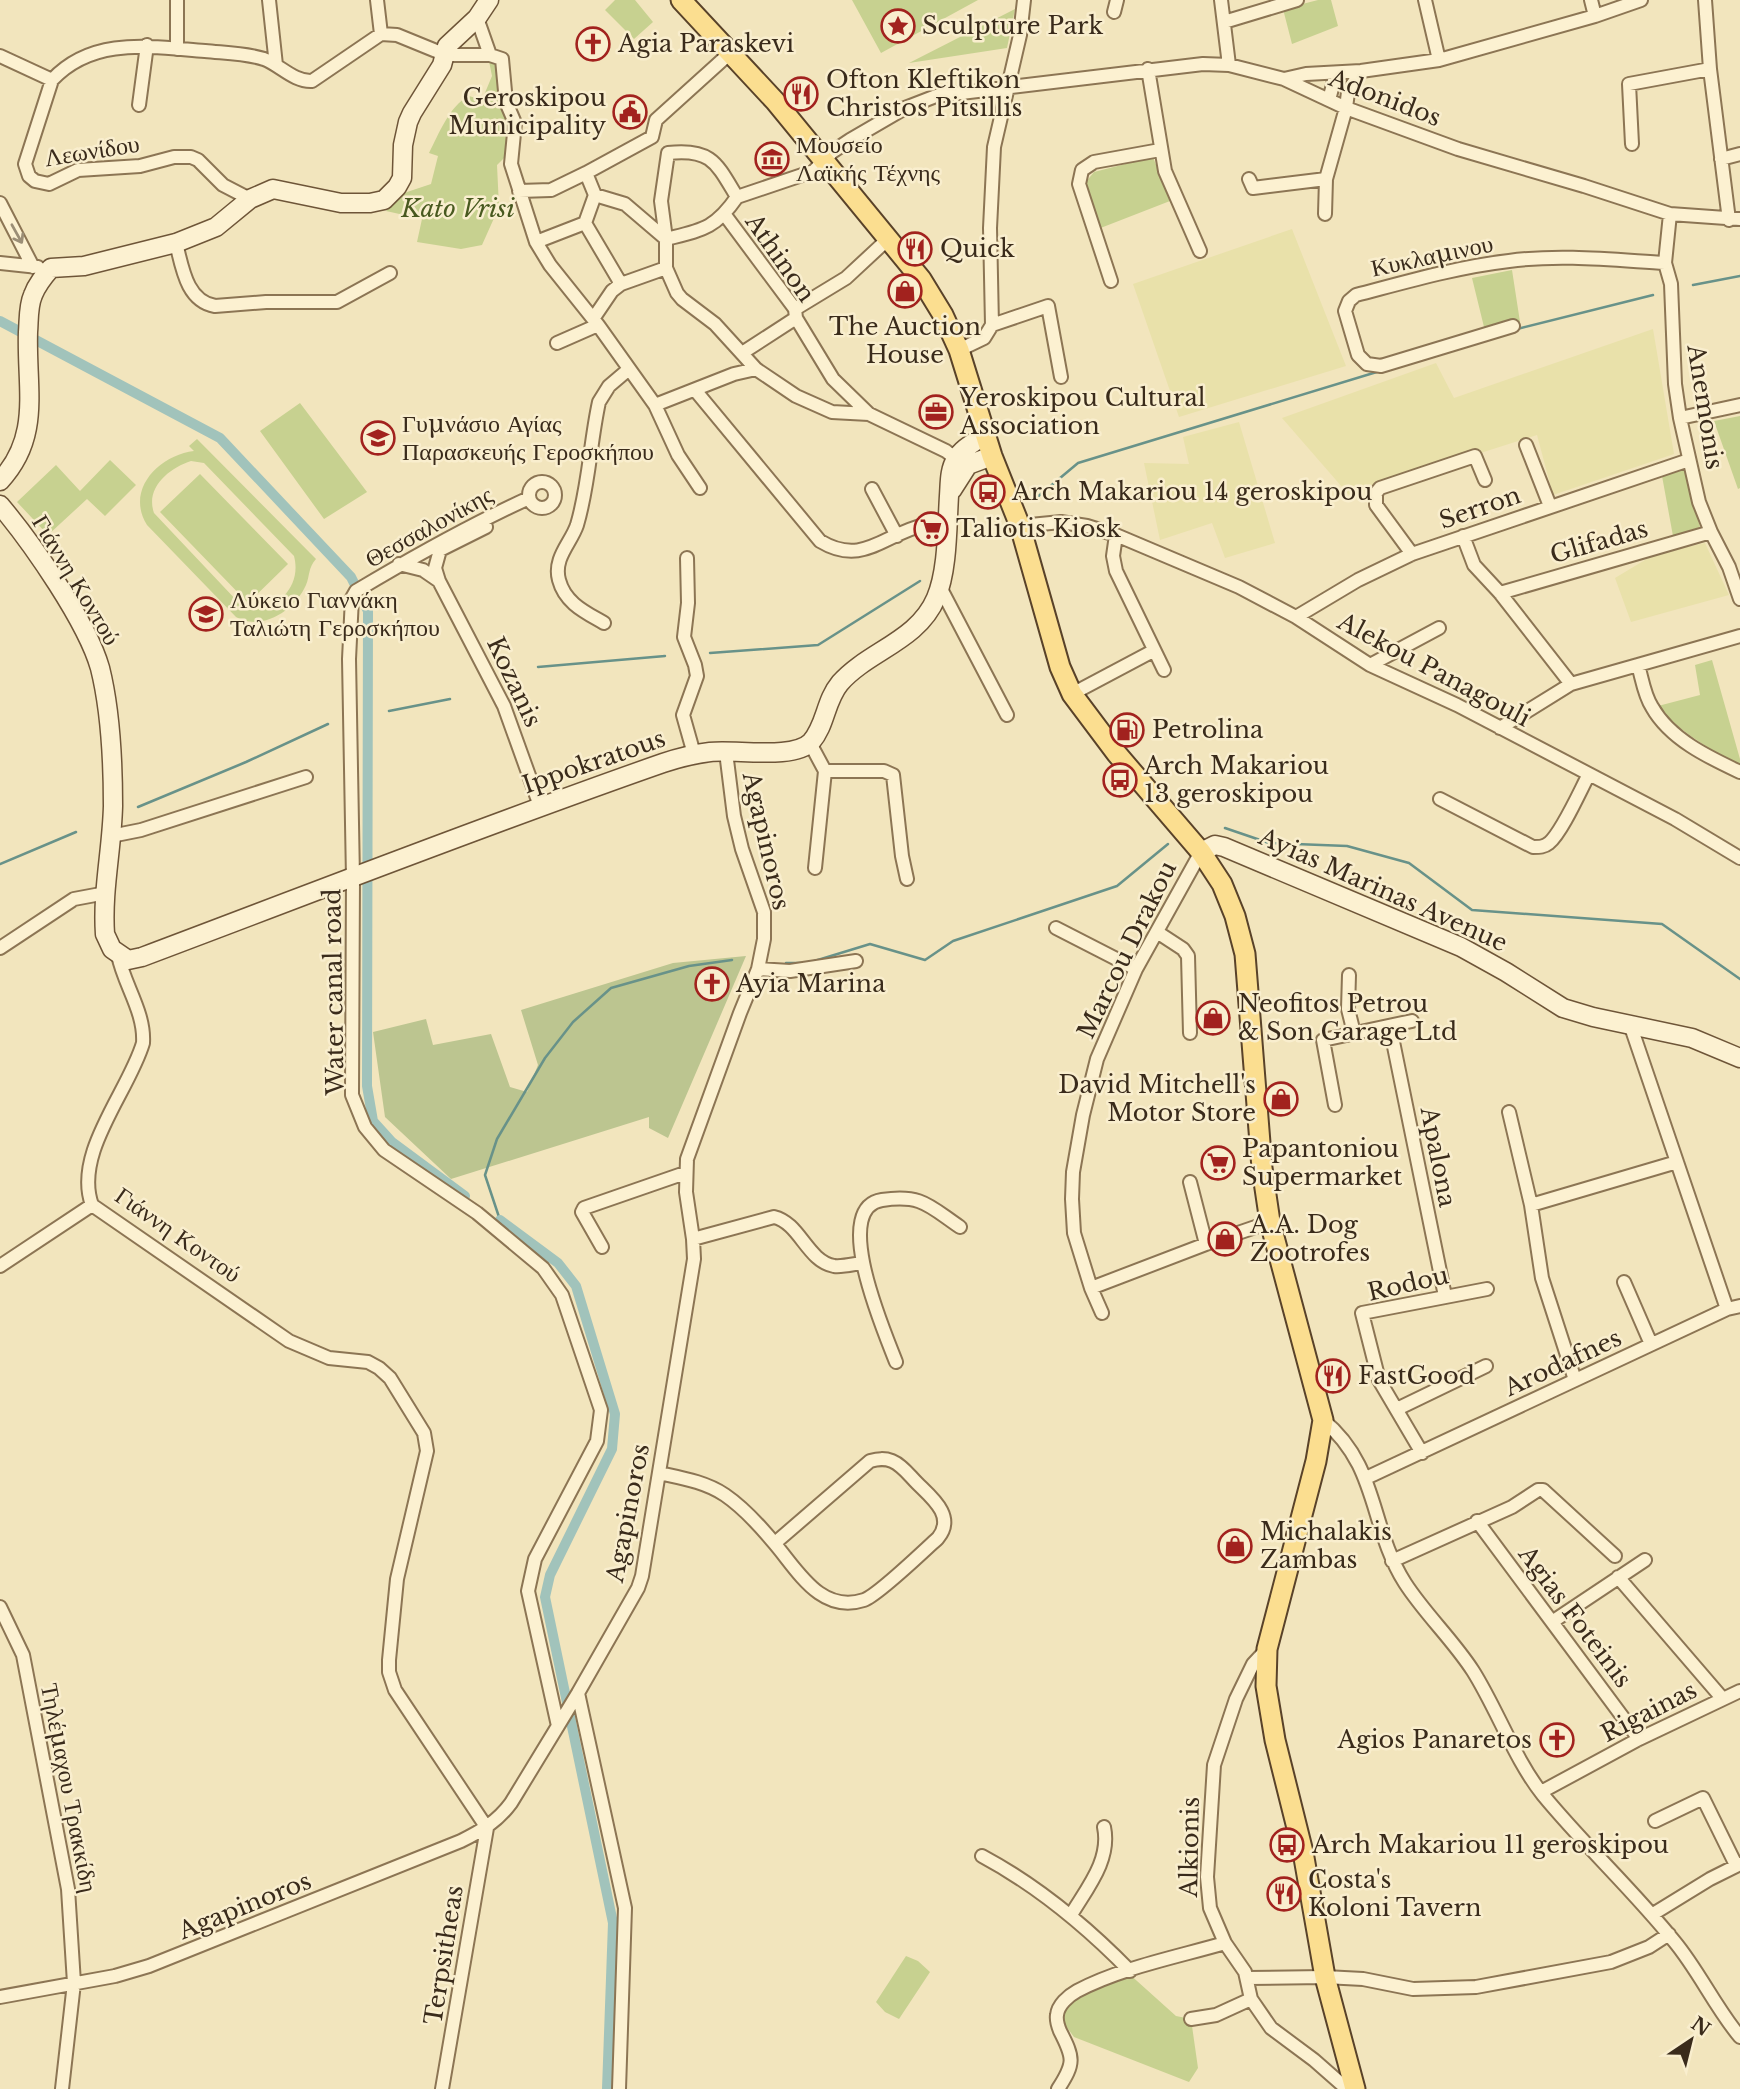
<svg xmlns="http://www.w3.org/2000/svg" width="1740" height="2089" viewBox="0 0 1740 2089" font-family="'Libre Baskerville',serif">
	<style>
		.farmland { fill: #e9e1aa }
		.green { fill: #c7d190; fill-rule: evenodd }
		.cemetery { fill: #bcc590 }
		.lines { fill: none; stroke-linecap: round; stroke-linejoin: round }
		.stream { stroke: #689289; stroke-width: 2.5 }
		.canal { stroke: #a1c3bb; stroke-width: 10 }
		.street-casing { stroke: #8c7554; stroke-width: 16 }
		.secondary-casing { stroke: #6e5538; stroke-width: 21 }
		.primary-casing { stroke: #594229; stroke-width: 23 }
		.street { stroke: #fcf1d1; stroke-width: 12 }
		.secondary { stroke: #fcf1d1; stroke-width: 18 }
		.primary { stroke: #fbde90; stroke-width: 19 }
		.oneway { stroke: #9b8e76 }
		.labels { text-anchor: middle; stroke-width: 5; stroke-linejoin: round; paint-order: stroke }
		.poi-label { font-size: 24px; fill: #3a2b1b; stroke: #f9eece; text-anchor: start }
		.street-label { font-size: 24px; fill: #3a2b1b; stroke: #f9eece }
		.park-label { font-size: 24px; font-style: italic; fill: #48591f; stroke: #f9eece }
	</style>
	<rect width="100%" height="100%" fill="#f2e5bd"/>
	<path class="farmland" d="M1292,229L1346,366L1179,417L1133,284Z
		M1653,329L1674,454L1553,495L1537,435L1349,495L1282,418L1436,363L1454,398Z
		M1239,422L1275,543L1225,558L1212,523L1160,540L1144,463L1189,464L1183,437Z
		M1705,543L1729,595L1631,622L1615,578L1655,554Z"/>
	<path class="green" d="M615,0H635L653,22L634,39L605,10Z
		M852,0H978L881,53Z
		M1318,0H1331L1338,26L1292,44L1283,9Z
		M1015,9L1007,48L909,63Z
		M489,61L495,62L504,105L511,119L509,153L497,165L499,207L482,245L461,249L417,242L422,219L386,211L401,194L431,184L438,156L429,153C439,134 449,106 469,96L482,100L492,76Z
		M1153,157L1170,201L1098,229L1085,183L1094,172Z
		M1512,270L1520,322L1484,327L1472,278Z
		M300,403L367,492L324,519L260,431Z
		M1740,416V488L1738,489L1714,421Z
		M197,439L316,559C308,568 310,575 306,585C295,610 262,632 236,617L147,525C125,490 159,455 194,451L189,446ZM191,461L204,463L294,556C302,586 278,611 247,610L239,603L154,513C145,488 169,468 191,461Z
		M110,460L136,485L105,516L87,499L48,535L17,502L56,465L80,491Z
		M1684,470L1700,527L1673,536L1662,476Z
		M200,474L288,564L248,603L160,512Z
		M1712,660L1740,759V765C1710,749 1680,733 1658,706L1700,695L1695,665Z
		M906,1956L918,1961L930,1972L899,2019L885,2012L876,2002Z
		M1127,1972L1176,2016L1191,2019L1198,2068L1189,2082L1074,2037L1057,2014L1074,1993Z"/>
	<path class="cemetery" d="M746,956L668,1138L649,1128V1117L451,1179L385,1117L373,1032L426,1019L433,1045L491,1034L510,1087L527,1092L538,1065L521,1010L673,963Z"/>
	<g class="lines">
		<path class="stream" d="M1693,285L1740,276
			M1517,329L1653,295
			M1035,499L1078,463L1380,371
			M710,653L818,645L920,581
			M538,667L665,656
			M389,711L450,699
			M138,807L246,762L328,724
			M1225,828L1269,843L1347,846L1409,863L1472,910L1662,924L1740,979
			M0,864L76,832
			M786,963H801
			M808,963L870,944L925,960L953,941L1117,886L1168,844
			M500,1220L485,1175L497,1139L545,1058L573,1022L611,988L689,966L732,960"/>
		<path class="canal" d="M0,321L220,438L351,577L368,611L367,1086L373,1121L392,1142L465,1196
			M500,1220L558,1263L576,1286L615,1414L612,1449L550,1575L545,1597L613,1923L607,2089"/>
		<defs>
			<path id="street" d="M269,0L276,65
				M377,0L381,34
				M1221,0L1229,65
				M1425,0L1439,60
				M1591,0L1595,16
				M1705,0L1710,69L1729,220
				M1114,12L1117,0
				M477,18L490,55
				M1224,22L1297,0
				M177,49V0
				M0,56L52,80C93,36 151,47 205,51C224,53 245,53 264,59C280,65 294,82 312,81L381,34L397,35L446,55H490L502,59L506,102L515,123L511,164L536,242L550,265L598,325L655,405L678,455L700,488
				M1148,69L1165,171L1200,251
				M1284,79L1306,74L1361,71L1439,60L1595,16L1641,0
				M52,80L25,164L29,176L35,181L49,184L78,170L140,166L174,157H191L198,160L223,185L250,199
				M1329,100L1336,73
				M139,105L147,45
				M652,137L656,120L729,54
				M1632,144L1629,84L1710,69
				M668,153L661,201L666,239V268L677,293L682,299L715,324L756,369L796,396L832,412L869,414L946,451L956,459
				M668,153C712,148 717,164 737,197
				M1721,159L1740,154
				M586,173L595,195L585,223L621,284
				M1249,179L1253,188L1326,179
				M519,191L551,190L586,173L652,137
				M595,195L625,204L666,239C702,230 715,229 737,197
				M737,197L814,171L832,152L850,140L905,108L936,96L1203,64L1229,65L1284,79L1346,108L1458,149L1584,186L1670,214L1740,219
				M0,203L33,267
				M1325,214L1326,179L1346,108L1348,92L1361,71
				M1670,214L1665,263L1671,284L1675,384L1680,418L1699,502L1711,532L1729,567L1740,599
				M725,215L795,309L796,318L833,379L869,414
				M536,242L585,223
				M176,243C182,266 186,301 215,306L266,302H337L390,273
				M0,263L38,267
				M1111,281L1079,184L1082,170L1094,162L1160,150
				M795,309L846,278L888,239
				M593,319L612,291L621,284L666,268
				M992,325L1048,306L1061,377
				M1513,326L1381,366L1367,364L1358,355L1345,311L1349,301L1356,295C1406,282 1457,267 1509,261C1560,254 1614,260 1665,263
				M557,343L598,325
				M959,350L984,338L992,325L990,228L994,147L1020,35L1024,0
				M742,353L796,318
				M695,390L820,541C863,567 884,534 924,525C931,523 939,524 946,524
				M655,405L734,374L756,369
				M1680,418L1740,405
				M1526,445L1550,506
				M529 495a13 13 0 1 1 26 0a13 13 0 1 1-26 0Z
				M872,489L897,536
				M529,498C468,526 413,557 356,591L352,598L349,659L353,878L352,1095L365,1127L384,1150L477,1213L543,1268L562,1295L601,1410L597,1441L535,1559L528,1591L558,1726
				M1020,526L1061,522L1087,526L1116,535L1239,587L1296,617L1370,665L1457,705L1675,819L1740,858
				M486,527L440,550L435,568L439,581L504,706L540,806
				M1116,535L1113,556L1116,571L1164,670
				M1463,536L1474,565L1500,593L1571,684
				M1412,554L1376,505V493L1380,488L1475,456L1485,480
				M687,558L688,603L684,637L695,665L697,676L683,715L694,754
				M399,564L423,570L439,581
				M940,587L1007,715
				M1500,593L1711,532
				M1296,617L1358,580L1412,554L1689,460
				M604,623C585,612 565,603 559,580C553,558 571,543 577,525C589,485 590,443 599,402L609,386L629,369
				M1370,665L1439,628
				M1638,665C1642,678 1644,695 1652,707C1670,739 1708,757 1740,772
				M1072,694L1153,651
				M1500,728L1571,684L1740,636
				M810,743L825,771L815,868
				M825,771H884L893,775L902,856L907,879
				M1440,799L1533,847C1540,847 1544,847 1549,843C1562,832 1580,791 1589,774
				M111,836L141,830L306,777
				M1056,928L1136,969
				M1157,932L1183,949L1188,956L1190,1033
				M0,948L74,899L106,893
				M118,955C124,985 145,1012 143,1043C129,1091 73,1153 92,1205L289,1341L329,1358L368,1362L379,1368L390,1378L424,1433L427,1451L397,1579L389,1660V1672L395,1690L487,1828L442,2089
				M758,969L790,971L856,961
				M1349,975L1348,1009L1354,1033
				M1630,1024L1727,1309
				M1390,1027L1445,1296
				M1335,1105L1323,1040L1412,1021
				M1509,1112L1531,1205L1542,1278L1575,1380
				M1190,1182L1206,1244
				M1531,1205L1677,1162
				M693,1239L774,1217C800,1223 807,1261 834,1266C843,1267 854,1264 862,1263
				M602,1247L582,1212L584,1208L685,1173
				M0,1266L92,1205
				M1624,1282L1651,1344
				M1091,1288L1206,1244L1270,1222
				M1102,1313L1091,1288L1074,1233L1072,1199L1073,1172L1083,1115L1097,1059L1136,969L1201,852
				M896,1362C885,1333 830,1208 882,1200C922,1194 929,1206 960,1227
				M1397,1409L1486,1366
				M1323,1420C1379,1466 1369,1526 1405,1583C1425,1614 1453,1640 1473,1671C1497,1709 1515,1760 1543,1795C1585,1846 1633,1890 1674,1941C1699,1971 1715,2007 1740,2037
				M1422,1453L1379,1380L1362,1313L1487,1289
				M659,1473C682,1478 706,1482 725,1495C744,1508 761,1527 775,1544C798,1571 821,1614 864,1600C877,1596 925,1550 938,1538C956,1516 931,1497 917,1483C909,1475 902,1465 892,1461C884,1458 878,1459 870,1461L775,1543
				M1366,1478L1727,1309L1740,1306
				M1477,1521L1639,1739
				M1392,1561L1512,1507L1538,1490H1543L1615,1556
				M1618,1577L1722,1698
				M0,1607L23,1655L68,1889L74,1983L62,2089
				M1552,1622L1645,1560
				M1267,1649L1253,1664L1236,1699L1214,1765L1207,1877L1210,1908L1225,1943L1245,1972L1251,1999L1271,2028L1314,2060L1347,2089
				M578,1693L625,1908L619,2089
				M1541,1792L1639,1739L1740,1691
				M1655,1821L1703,1798L1736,1865
				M982,1856C1038,1886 1086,1926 1130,1971
				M1653,1914L1710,1879L1740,1864
				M1071,1915C1087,1888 1111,1860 1104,1827
				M1248,1978L1325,1977L1363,1979L1413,1989L1476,1987L1611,1962L1649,1947L1669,1934
				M0,1997L115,1976L149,1966L461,1841C481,1831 497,1822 511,1803L578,1693L638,1588L642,1576L694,1259L693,1239L686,1192L687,1159L740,1013L758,969L764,939V912L742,849L734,816L726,752
				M1191,2019L1216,2015L1251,1999
				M1058,2089C1075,2063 1074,2058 1060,2031C1058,2026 1056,2021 1057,2015C1058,2005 1068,1996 1077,1991C1120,1968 1177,1957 1225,1943"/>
			<path id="secondary" d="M0,481C42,436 26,388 28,332C29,320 28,306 33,295C37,284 44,276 51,268L84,266L176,243L216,227L250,199L273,189L341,203H370L384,200L397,187L402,178L403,145L408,122L412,113L442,65L447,46L477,18L489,0
				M952,490L968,465L992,456
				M0,505C32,543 87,622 100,668C111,712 113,762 113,806C112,849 102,891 105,934L112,949L128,960L142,957C315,892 488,824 663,763C678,758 694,754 710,752C735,749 794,760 811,742C826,725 825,701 840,683C868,651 918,641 936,598C948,570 947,526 949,496C950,483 949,470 956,459C962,448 975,442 985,435
				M1201,852L1215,845L1224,847L1461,947L1506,972L1563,1008L1593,1017L1692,1038L1740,1058"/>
			<path id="primary" d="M681,0L775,101L921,279L943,315L959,350L992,456L1020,526L1060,667L1072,694L1117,754L1201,852L1222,884L1235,916L1245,954L1262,1168L1270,1222L1323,1420L1316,1461L1267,1649L1266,1686L1275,1740L1303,1852L1325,1977L1355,2089"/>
		</defs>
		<use href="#street" class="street-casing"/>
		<use href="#secondary" class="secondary-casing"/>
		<use href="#primary" class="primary-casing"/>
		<use href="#street" class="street"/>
		<use href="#secondary" class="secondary"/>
		<use href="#primary" class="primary"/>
	</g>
	<defs><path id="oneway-shaft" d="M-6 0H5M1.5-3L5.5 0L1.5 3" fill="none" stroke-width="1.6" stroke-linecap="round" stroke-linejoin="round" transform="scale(1.75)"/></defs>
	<use class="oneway" href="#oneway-shaft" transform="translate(17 234) rotate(61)"/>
	<defs>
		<symbol id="sight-ring" viewBox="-11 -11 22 22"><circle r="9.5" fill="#f9eece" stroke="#a2221e" stroke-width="1.5"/><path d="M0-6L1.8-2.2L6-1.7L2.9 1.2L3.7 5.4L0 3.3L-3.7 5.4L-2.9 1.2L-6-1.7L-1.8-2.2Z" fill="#a2221e"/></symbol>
		<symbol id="church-ring" viewBox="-11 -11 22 22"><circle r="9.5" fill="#f9eece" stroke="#a2221e" stroke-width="1.5"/><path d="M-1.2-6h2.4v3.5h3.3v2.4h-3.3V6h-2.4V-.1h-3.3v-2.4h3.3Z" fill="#a2221e"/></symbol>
		<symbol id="restaurant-ring" viewBox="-11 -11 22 22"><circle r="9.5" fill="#f9eece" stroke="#a2221e" stroke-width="1.5"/><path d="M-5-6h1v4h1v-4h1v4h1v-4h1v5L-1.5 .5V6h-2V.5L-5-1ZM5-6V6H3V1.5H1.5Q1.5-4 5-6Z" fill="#a2221e"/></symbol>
		<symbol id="civic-ring" viewBox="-11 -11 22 22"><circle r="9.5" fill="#f9eece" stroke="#a2221e" stroke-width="1.5"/><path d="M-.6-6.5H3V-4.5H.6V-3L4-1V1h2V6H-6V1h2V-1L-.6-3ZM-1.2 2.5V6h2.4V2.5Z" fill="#a2221e"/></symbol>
		<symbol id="museum-ring" viewBox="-11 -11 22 22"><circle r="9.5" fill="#f9eece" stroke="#a2221e" stroke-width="1.5"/><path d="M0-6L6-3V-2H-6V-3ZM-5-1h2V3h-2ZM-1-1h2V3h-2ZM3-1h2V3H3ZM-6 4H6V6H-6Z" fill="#a2221e"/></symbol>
		<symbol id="shop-ring" viewBox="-11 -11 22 22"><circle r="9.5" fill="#f9eece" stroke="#a2221e" stroke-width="1.5"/><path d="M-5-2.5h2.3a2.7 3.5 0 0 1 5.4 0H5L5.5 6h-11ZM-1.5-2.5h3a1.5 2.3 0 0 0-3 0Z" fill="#a2221e"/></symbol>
		<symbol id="office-ring" viewBox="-11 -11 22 22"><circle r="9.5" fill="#f9eece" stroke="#a2221e" stroke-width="1.5"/><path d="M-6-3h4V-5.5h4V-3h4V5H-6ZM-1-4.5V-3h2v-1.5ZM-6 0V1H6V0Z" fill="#a2221e"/></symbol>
		<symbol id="school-ring" viewBox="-11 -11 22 22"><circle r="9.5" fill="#f9eece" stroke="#a2221e" stroke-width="1.5"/><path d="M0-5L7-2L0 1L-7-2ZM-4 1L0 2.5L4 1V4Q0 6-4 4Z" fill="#a2221e"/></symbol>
		<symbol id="bus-ring" viewBox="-11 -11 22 22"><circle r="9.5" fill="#f9eece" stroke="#a2221e" stroke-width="1.5"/><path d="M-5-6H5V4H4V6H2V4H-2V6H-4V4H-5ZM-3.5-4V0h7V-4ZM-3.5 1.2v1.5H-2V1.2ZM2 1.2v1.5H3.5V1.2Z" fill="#a2221e"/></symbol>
		<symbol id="supermarket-ring" viewBox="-11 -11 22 22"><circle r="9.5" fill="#f9eece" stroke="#a2221e" stroke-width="1.5"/><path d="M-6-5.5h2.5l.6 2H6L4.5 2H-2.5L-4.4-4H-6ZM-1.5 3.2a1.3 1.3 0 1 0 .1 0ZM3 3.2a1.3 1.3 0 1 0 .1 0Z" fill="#a2221e"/></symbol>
		<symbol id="fuel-ring" viewBox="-11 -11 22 22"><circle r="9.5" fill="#f9eece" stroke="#a2221e" stroke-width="1.5"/><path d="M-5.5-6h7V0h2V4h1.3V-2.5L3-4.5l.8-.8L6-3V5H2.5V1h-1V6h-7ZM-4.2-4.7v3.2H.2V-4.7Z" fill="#a2221e"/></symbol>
	</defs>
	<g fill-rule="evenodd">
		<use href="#sight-ring" x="879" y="7" width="38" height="38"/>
		<use href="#church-ring" x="574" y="25" width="38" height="38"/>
		<use href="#restaurant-ring" x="782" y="75" width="38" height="38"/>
		<use href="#civic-ring" x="611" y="93" width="38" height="38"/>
		<use href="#museum-ring" x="753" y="140" width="38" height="38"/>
		<use href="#restaurant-ring" x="896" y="230" width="38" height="38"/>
		<use href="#shop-ring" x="886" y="272" width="38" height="38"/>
		<use href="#office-ring" x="917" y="393" width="38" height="38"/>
		<use href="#school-ring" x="359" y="419" width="38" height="38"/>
		<use href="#bus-ring" x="969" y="473" width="38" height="38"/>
		<use href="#supermarket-ring" x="912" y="510" width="38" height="38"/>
		<use href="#school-ring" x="187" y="595" width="38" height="38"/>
		<use href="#fuel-ring" x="1108" y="711" width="38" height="38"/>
		<use href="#bus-ring" x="1101" y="761" width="38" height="38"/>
		<use href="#church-ring" x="693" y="965" width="38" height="38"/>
		<use href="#shop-ring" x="1194" y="999" width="38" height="38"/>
		<use href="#shop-ring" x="1262" y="1080" width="38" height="38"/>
		<use href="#supermarket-ring" x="1199" y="1144" width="38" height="38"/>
		<use href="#shop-ring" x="1206" y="1220" width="38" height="38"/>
		<use href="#restaurant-ring" x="1314" y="1357" width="38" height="38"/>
		<use href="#shop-ring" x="1216" y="1527" width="38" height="38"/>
		<use href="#church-ring" x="1538" y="1721" width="38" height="38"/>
		<use href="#bus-ring" x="1268" y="1826" width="38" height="38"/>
		<use href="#restaurant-ring" x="1265" y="1875" width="38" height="38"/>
	</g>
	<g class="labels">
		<g class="poi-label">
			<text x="922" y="34">Sculpture Park</text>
			<text x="618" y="52">Agia Paraskevi</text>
			<text x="826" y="88">Ofton Kleftikon<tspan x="826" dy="28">Christos Pitsillis</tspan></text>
			<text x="606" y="106" text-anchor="end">Geroskipou<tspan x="606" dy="28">Municipality</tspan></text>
			<text x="796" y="153">Μουσείο<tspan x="796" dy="28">Λαϊκής Τέχνης</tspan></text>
			<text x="940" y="257">Quick</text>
			<text x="905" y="335" text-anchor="middle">The Auction<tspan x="905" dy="28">House</tspan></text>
			<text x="960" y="406">Yeroskipou Cultural<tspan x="960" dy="28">Association</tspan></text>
			<text x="402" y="432">Γυμνάσιο Αγίας<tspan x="402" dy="28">Παρασκευής Γεροσκήπου</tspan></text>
			<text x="1012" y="500">Arch Makariou 14 geroskipou</text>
			<text x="956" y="537">Taliotis Kiosk</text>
			<text x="230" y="608">Λύκειο Γιαννάκη<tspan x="230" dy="28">Ταλιώτη Γεροσκήπου</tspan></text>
			<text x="1152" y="738">Petrolina</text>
			<text x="1144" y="774">Arch Makariou<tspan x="1144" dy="28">13 geroskipou</tspan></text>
			<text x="736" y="992">Ayia Marina</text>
			<text x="1238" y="1012">Neofitos Petrou<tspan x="1238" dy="28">&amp; Son Garage Ltd</tspan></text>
			<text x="1256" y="1093" text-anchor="end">David Mitchell's<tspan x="1256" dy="28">Motor Store</tspan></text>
			<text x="1242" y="1157">Papantoniou<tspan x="1242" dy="28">Supermarket</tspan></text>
			<text x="1250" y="1233">A.A. Dog<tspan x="1250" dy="28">Zootrofes</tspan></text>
			<text x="1358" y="1384">FastGood</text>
			<text x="1260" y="1540">Michalakis<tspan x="1260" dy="28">Zambas</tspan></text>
			<text x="1532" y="1748" text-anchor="end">Agios Panaretos</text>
			<text x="1312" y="1853">Arch Makariou 11 geroskipou</text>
			<text x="1308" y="1888">Costa's<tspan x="1308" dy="28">Koloni Tavern</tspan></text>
		</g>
		<g class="street-label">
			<text transform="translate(1385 98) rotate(21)" y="8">Adonidos</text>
			<text transform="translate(92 151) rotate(-9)" y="8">Λεωνίδου</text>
			<text transform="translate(1432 256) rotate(-12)" y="8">Κυκλαμινου</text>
			<text transform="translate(780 258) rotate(55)" y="8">Athinon</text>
			<text transform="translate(1705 407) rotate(81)" y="8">Anemonis</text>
			<text transform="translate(1480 508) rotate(-19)" y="8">Serron</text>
			<text transform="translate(429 527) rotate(-29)" y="8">Θεσσαλονίκης</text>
			<text transform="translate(1599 542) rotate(-16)" y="8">Glifadas</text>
			<text transform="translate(76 580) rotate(59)" y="8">Γιάννη Κοντού</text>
			<text transform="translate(1434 670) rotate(28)" y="8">Alekou Panagouli</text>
			<text transform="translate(514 682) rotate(65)" y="8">Kozanis</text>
			<text transform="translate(594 762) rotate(-19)" y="8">Ippokratous</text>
			<text transform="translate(766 841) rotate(77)" y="8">Agapinoros</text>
			<text transform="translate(1383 890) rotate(24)" y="8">Ayias Marinas Avenue</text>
			<text transform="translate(1127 950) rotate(-64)" y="8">Marcou Drakou</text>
			<text transform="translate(334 992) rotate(-91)" y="8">Water canal road</text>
			<text transform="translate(1438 1157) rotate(79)" y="8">Apalona</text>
			<text transform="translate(178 1235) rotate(35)" y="8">Γιάννη Κοντού</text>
			<text transform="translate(1408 1284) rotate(-13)" y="8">Rodou</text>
			<text transform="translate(1563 1363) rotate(-25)" y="8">Arodafnes</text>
			<text transform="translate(628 1513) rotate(-79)" y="8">Agapinoros</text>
			<text transform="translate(1575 1617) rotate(53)" y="8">Agias Foteinis</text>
			<text transform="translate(1649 1712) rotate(-27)" y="8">Rigainas</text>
			<text transform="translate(69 1788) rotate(79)" y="8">Τηλέμαχου Τρακκίδη</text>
			<text transform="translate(1190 1847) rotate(-89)" y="8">Alkionis</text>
			<text transform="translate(245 1906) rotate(-22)" y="8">Agapinoros</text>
			<text transform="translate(444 1955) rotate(-81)" y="8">Terpsitheas</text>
		</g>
		<g class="park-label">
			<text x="458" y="217">Kato Vrisi</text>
		</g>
	</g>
	<g transform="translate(1691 2040) rotate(35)" stroke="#f9eece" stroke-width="5" paint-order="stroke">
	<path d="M0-5L12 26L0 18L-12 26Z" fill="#3a2b1b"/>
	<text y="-10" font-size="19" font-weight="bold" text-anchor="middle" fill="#3a2b1b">N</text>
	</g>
</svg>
